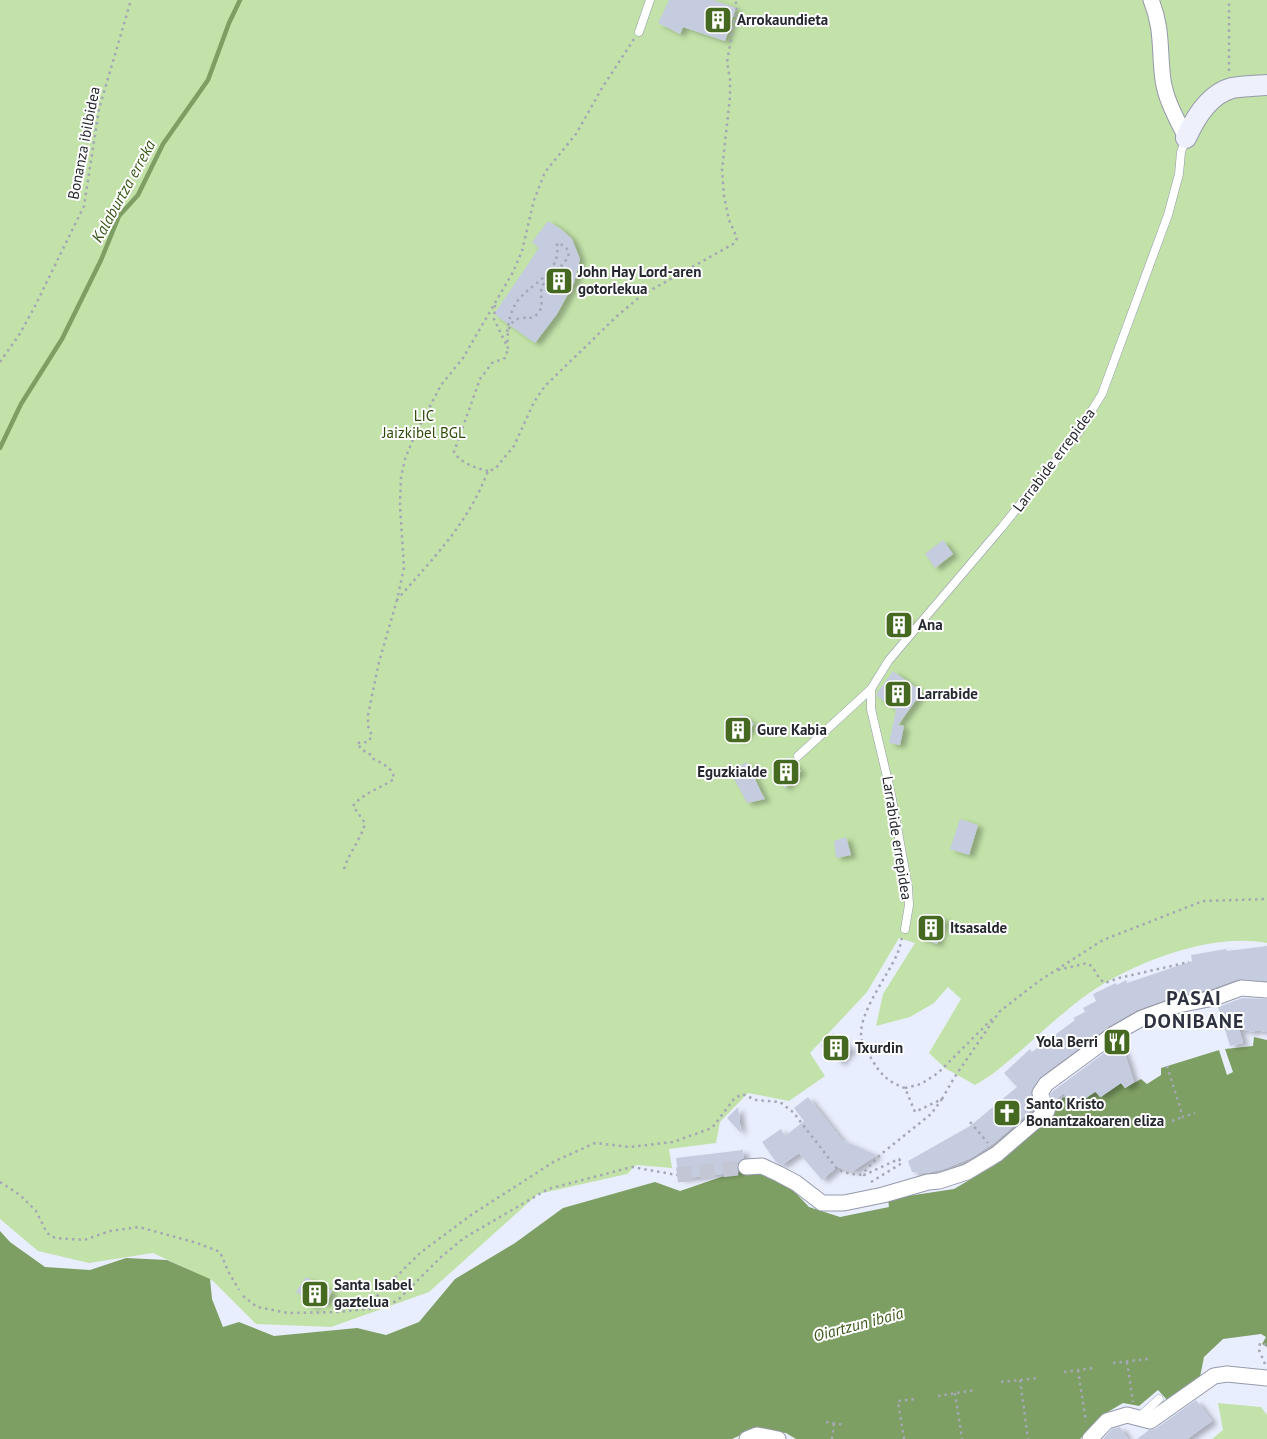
<svg xmlns="http://www.w3.org/2000/svg" width="1267" height="1439" viewBox="0 0 1267 1439" font-family="'PT Sans',sans-serif">
	<style>
		.green { fill: #c2e2a9 }
		.water { fill: #7e9f63 }
		.lines { fill: none; stroke-linecap: round; stroke-linejoin: round }
		.stream { stroke: #7e9f63; stroke-width: 4.5 }
		.building { fill: #c6cce0; filter: url(#shadow) }
		.street-tunnel { stroke: #c2c6d5; stroke-width: 15; stroke-dasharray: 15 8; stroke-linecap: butt }
		.lane-casing { stroke: #959aad; stroke-width: 9 }
		.street-casing { stroke: #959aad; stroke-width: 17 }
		.secondary-casing { stroke: #959aad; stroke-width: 22 }
		.path { stroke: #a4a8b4; stroke-width: 2.5; stroke-dasharray: 2.5 4; stroke-linecap: butt }
		.lane { stroke: #fff; stroke-width: 8 }
		.street { stroke: #fff; stroke-width: 15 }
		.secondary { stroke: #eef1fc; stroke-width: 20 }
		.labels { text-anchor: middle; stroke-width: 4; stroke-linejoin: round; paint-order: stroke }
		.poi-label { font-size: 15px; font-weight: bold; fill: #26282f; stroke: #fff; text-anchor: start }
		.street-label { font-size: 15px; fill: #26282f; stroke: #fff }
		.park-label { font-size: 15px; fill: #2c4b08; stroke: #fff }
		.water-label { font-size: 16px; font-style: italic; fill: #395819; stroke: #fff }
		.district-label { font-size: 20px; font-weight: bold; letter-spacing: 1px; fill: #2d3140; stroke: #fff }
	</style>
	<defs>
		<filter id="shadow"><feDropShadow dx="5.5" dy="3" stdDeviation="2.5" flood-color="#0004"/></filter>
	</defs>
	<rect width="100%" height="100%" fill="#e9eefe"/>
	<path class="green" d="M0,0H1267V943C1209,932 1128,964 1081,999C1053,1020 1028,1046 1000,1068C992,1075 983,1080 975,1085L945,1068L929,1053L961,999L948,987L934,1003L910,1017L876,1026L883,994L915,943L899,938L867,992L810,1053L825,1076L789,1101L748,1093L720,1122L716,1143L669,1149L672,1168L636,1165L627,1174L538,1194L429,1292L331,1327L256,1324L213,1281L153,1253L89,1263L38,1251L0,1219Z
		M1218,1403L1261,1407L1267,1415V1439H1212L1223,1430Z"/>
	<path class="water" d="M1254,1037L1267,1040V1347L1262,1344L1266,1337L1261,1334L1223,1339L1204,1357L1200,1377L1168,1401L1158,1390L1139,1406L1123,1403L1101,1416L1080,1439H796L786,1433L752,1430L732,1439H0V1231L10,1242L45,1267L90,1270L126,1258L167,1260L210,1279L212,1299L223,1327L239,1322L274,1336L357,1328L386,1335L419,1322L455,1279L515,1243L563,1208L655,1182L680,1191L730,1174L750,1170L789,1186L809,1207L840,1217L889,1207L888,1199L954,1189L995,1165L1055,1113L1050,1109L1064,1097L1073,1105L1096,1092L1101,1097L1121,1083L1125,1088L1141,1079L1147,1084L1161,1075V1068L1219,1050L1227,1075L1233,1072L1225,1049L1253,1046Z"/>
	<g class="lines">
		<path class="stream" d="M0,448L21,404L62,339L101,260L119,216L138,195L163,144L208,80L229,23L240,0"/>
	</g>
	<path class="building" d="M669,0H713L736,8L725,41L683,27L680,34L658,23Z
		M548,221L561,229L572,239L580,259L574,283L557,314L535,343L494,314L539,248L532,242Z
		M943,540L953,554L935,568L925,554Z
		M893,615L909,620L904,634L889,629Z
		M893,671L922,692L898,725L904,726L900,745L889,743L896,710L877,696V693Z
		M741,714L754,724L740,740L729,728Z
		M788,757L801,771L785,788L771,773Z
		M747,762L761,792L765,799L747,803L730,771Z
		M960,819L978,825L969,855L950,849Z
		M846,837L851,855L836,858L834,841Z
		M926,913L945,919L937,944L918,937Z
		M1267,946V981L1238,979L1211,989L1175,996L1137,1010L1109,1026L1040,1077L1031,1092L1035,1107L994,1143L971,1158L944,1169L926,1173L912,1172L908,1161L970,1126L1017,1087L1004,1073L1030,1049L1032,1052L1075,1020L1073,1018L1085,1012L1083,1008L1096,1001L1093,994L1116,983L1117,985L1126,980L1127,983L1192,961L1191,955L1226,949L1227,951Z
		M1242,998L1267,999V1032L1255,1030L1254,1032L1239,1029L1243,1043L1230,1046L1218,1007Z
		M833,1033L851,1049L840,1063L821,1046Z
		M1119,1042L1125,1054L1134,1082L1125,1088L1121,1083L1100,1097L1095,1091L1084,1100L1082,1097L1073,1103L1063,1093L1053,1101L1050,1094L1053,1091Z
		M808,1097L842,1140L877,1155L853,1171L837,1167L822,1180L799,1153L782,1165L776,1162L762,1142L781,1129L785,1136L804,1121L794,1108Z
		M738,1107L741,1133L727,1118Z
		M743,1150L744,1158L737,1163L738,1172L679,1179L676,1158Z
		M306,1277L332,1291L326,1304L318,1302L314,1307L304,1302V1297L296,1292Z
		M1196,1400L1212,1421L1187,1439H1137L1149,1430L1155,1429Z
		M1120,1427L1128,1439H1103L1112,1429Z"/>
	<g class="lines">
		<path class="street-tunnel" d="M677,1175L746,1167"/>
		<defs>
			<path id="lane" d="M639,32L650,0
				M871,689V709L891,794L908,887L909,905L905,929
				M798,756L871,689L889,660L1002,527L1078,433L1102,394L1168,215L1179,174L1181,152L1186,138
				M1138,1418L1159,1399"/>
			<path id="street" d="M1151,0C1163,29 1159,51 1163,80C1166,101 1177,119 1186,138
				M746,1167L762,1166L779,1174L796,1183L822,1203H844L883,1195L928,1182L939,1181L967,1172L997,1154L1047,1111L1040,1093L1046,1084L1114,1034L1142,1018L1178,1005L1214,998L1241,988L1267,990
				M747,1439L757,1435L778,1439
				M1090,1439L1107,1421L1127,1415L1150,1421L1214,1376L1227,1374L1267,1378"/>
			<path id="secondary" d="M1186,138C1195,118 1209,94 1232,88C1243,86 1256,86 1267,85"/>
		</defs>
		<use href="#lane" class="lane-casing"/>
		<use href="#street" class="street-casing"/>
		<use href="#secondary" class="secondary-casing"/>
		<path class="path" d="M634,39L602,88L576,134L545,172L534,200L522,251L513,272L463,358L441,385L414,437L405,459L401,477L400,505L404,568L397,600C433,558 468,524 488,471L495,469L514,446L534,402L545,386L617,316L642,295L735,243L737,238L729,220L724,196L722,170L730,97V79L727,62L737,6L735,0
			M1229,71V0
			M495,305L494,319L506,344
			M507,332C509,320 511,309 519,299C536,280 561,273 557,243C588,254 548,272 542,287C539,296 545,305 538,313C533,320 528,317 521,318C506,320 507,339 508,350
			M0,362L19,335L34,308L84,206L99,109L131,0
			M488,471C476,468 460,463 454,452L480,379L492,363L505,358L508,349
			M344,869C349,852 361,840 365,823L353,806C364,792 380,789 394,779C393,767 381,763 372,758L369,753L362,750L357,743L368,742L372,736L368,726V715L379,662L397,600
			M1058,970L1087,963C1096,968 1097,979 1105,983L1119,978L1189,962
			M1167,1066L1183,1117L1195,1113
			M905,1088L921,1084L938,1073L994,1017
			M942,1099L954,1078L999,1012L1039,981L1103,940L1203,901L1267,899
			M1172,1121L1183,1117
			M970,1122L988,1143
			M0,1182L20,1195L36,1211L47,1233L55,1238L84,1240L110,1231L139,1227L197,1243L220,1252L228,1271L239,1290
			M871,1182L902,1163L899,1159L864,1175L863,1173L880,1155L931,1114L942,1099L915,1112L905,1088C888,1082 880,1074 871,1058C869,1053 864,1047 862,1041C855,1016 889,975 898,952C900,947 901,942 902,937
			M243,1296L257,1307L288,1313L339,1312L384,1307L398,1300L441,1257L464,1238L548,1189L632,1167L677,1175
			M371,1308L377,1296L420,1253L471,1215L555,1161L595,1143L629,1147L673,1142L712,1128L734,1099L742,1094L756,1100L780,1102L793,1112L838,1170L851,1174L864,1175
			M1127,1362L1133,1402
			M1113,1363L1148,1359
			M1265,1364L1259,1350L1260,1343L1267,1345
			M1078,1370L1086,1422
			M1064,1372L1094,1368
			M1020,1380L1028,1439
			M1001,1382L1039,1378
			M955,1393L962,1439
			M938,1396L975,1390
			M826,1422L845,1425
			M832,1439L834,1423
			M904,1439L898,1401L915,1399"/>
		<use href="#lane" class="lane"/>
		<use href="#street" class="street"/>
		<use href="#secondary" class="secondary"/>
	</g>
	<defs>
		<symbol id="building-square" viewBox="-11 -11 22 22"><rect x="-9" y="-9" width="18" height="18" rx="4" fill="#456921" stroke="#fff"/><path d="M-4-6H4V6H1V3H-1V6H-4ZM-2.5-4.3h1.7v1.8h-1.7ZM.8-4.3h1.7v1.8H.8ZM-2.5-1h1.7V.8h-1.7ZM.8-1h1.7V.8H.8Z" fill="#fff"/></symbol>
		<symbol id="restaurant-square" viewBox="-11 -11 22 22"><rect x="-9" y="-9" width="18" height="18" rx="4" fill="#456921" stroke="#fff"/><path d="M-5-6h1v4h1v-4h1v4h1v-4h1v5L-1.5 .5V6h-2V.5L-5-1ZM5-6V6H3V1.5H1.5Q1.5-4 5-6Z" fill="#fff"/></symbol>
		<symbol id="church-square" viewBox="-11 -11 22 22"><rect x="-9" y="-9" width="18" height="18" rx="4" fill="#456921" stroke="#fff"/><path d="M-1.2-6h2.4v3.5h3.3v2.4h-3.3V6h-2.4V-.1h-3.3v-2.4h3.3Z" fill="#fff"/></symbol>
	</defs>
	<g fill-rule="evenodd">
		<use href="#building-square" x="702" y="4" width="32" height="32"/>
		<use href="#building-square" x="543" y="265" width="32" height="32"/>
		<use href="#building-square" x="883" y="609" width="32" height="32"/>
		<use href="#building-square" x="882" y="678" width="32" height="32"/>
		<use href="#building-square" x="722" y="714" width="32" height="32"/>
		<use href="#building-square" x="770" y="756" width="32" height="32"/>
		<use href="#building-square" x="915" y="912" width="32" height="32"/>
		<use href="#restaurant-square" x="1101" y="1026" width="32" height="32"/>
		<use href="#building-square" x="820" y="1032" width="32" height="32"/>
		<use href="#church-square" x="991" y="1097" width="32" height="32"/>
		<use href="#building-square" x="299" y="1278" width="32" height="32"/>
	</g>
	<g class="labels">
		<g class="poi-label">
			<text x="737" y="25">Arrokaundieta</text>
			<text x="578" y="277">John Hay Lord-aren<tspan x="578" dy="17">gotorlekua</tspan></text>
			<text x="918" y="630">Ana</text>
			<text x="917" y="699">Larrabide</text>
			<text x="757" y="735">Gure Kabia</text>
			<text x="767" y="777" text-anchor="end">Eguzkialde</text>
			<text x="950" y="933">Itsasalde</text>
			<text x="1098" y="1047" text-anchor="end">Yola Berri</text>
			<text x="855" y="1053">Txurdin</text>
			<text x="1026" y="1109">Santo Kristo<tspan x="1026" dy="17">Bonantzakoaren eliza</tspan></text>
			<text x="334" y="1290">Santa Isabel<tspan x="334" dy="17">gaztelua</tspan></text>
		</g>
		<g class="street-label">
			<text transform="translate(84 143) rotate(-79)" y="5">Bonanza ibilbidea</text>
			<text transform="translate(1054 460) rotate(-53)" y="5">Larrabide errepidea</text>
			<text transform="translate(897 838) rotate(81)" y="5">Larrabide errepidea</text>
		</g>
		<g class="park-label">
			<text x="424" y="421">LIC<tspan x="424" dy="17">Jaizkibel BGL</tspan></text>
		</g>
		<g class="water-label">
			<text transform="translate(123 191) rotate(-61)" y="6">Kalaburtza erreka</text>
			<text transform="translate(858 1324) rotate(-15)" y="6">Oiartzun ibaia</text>
		</g>
		<g class="district-label">
			<text x="1194" y="1005">PASAI<tspan x="1194" dy="23">DONIBANE</tspan></text>
		</g>
	</g>
</svg>
